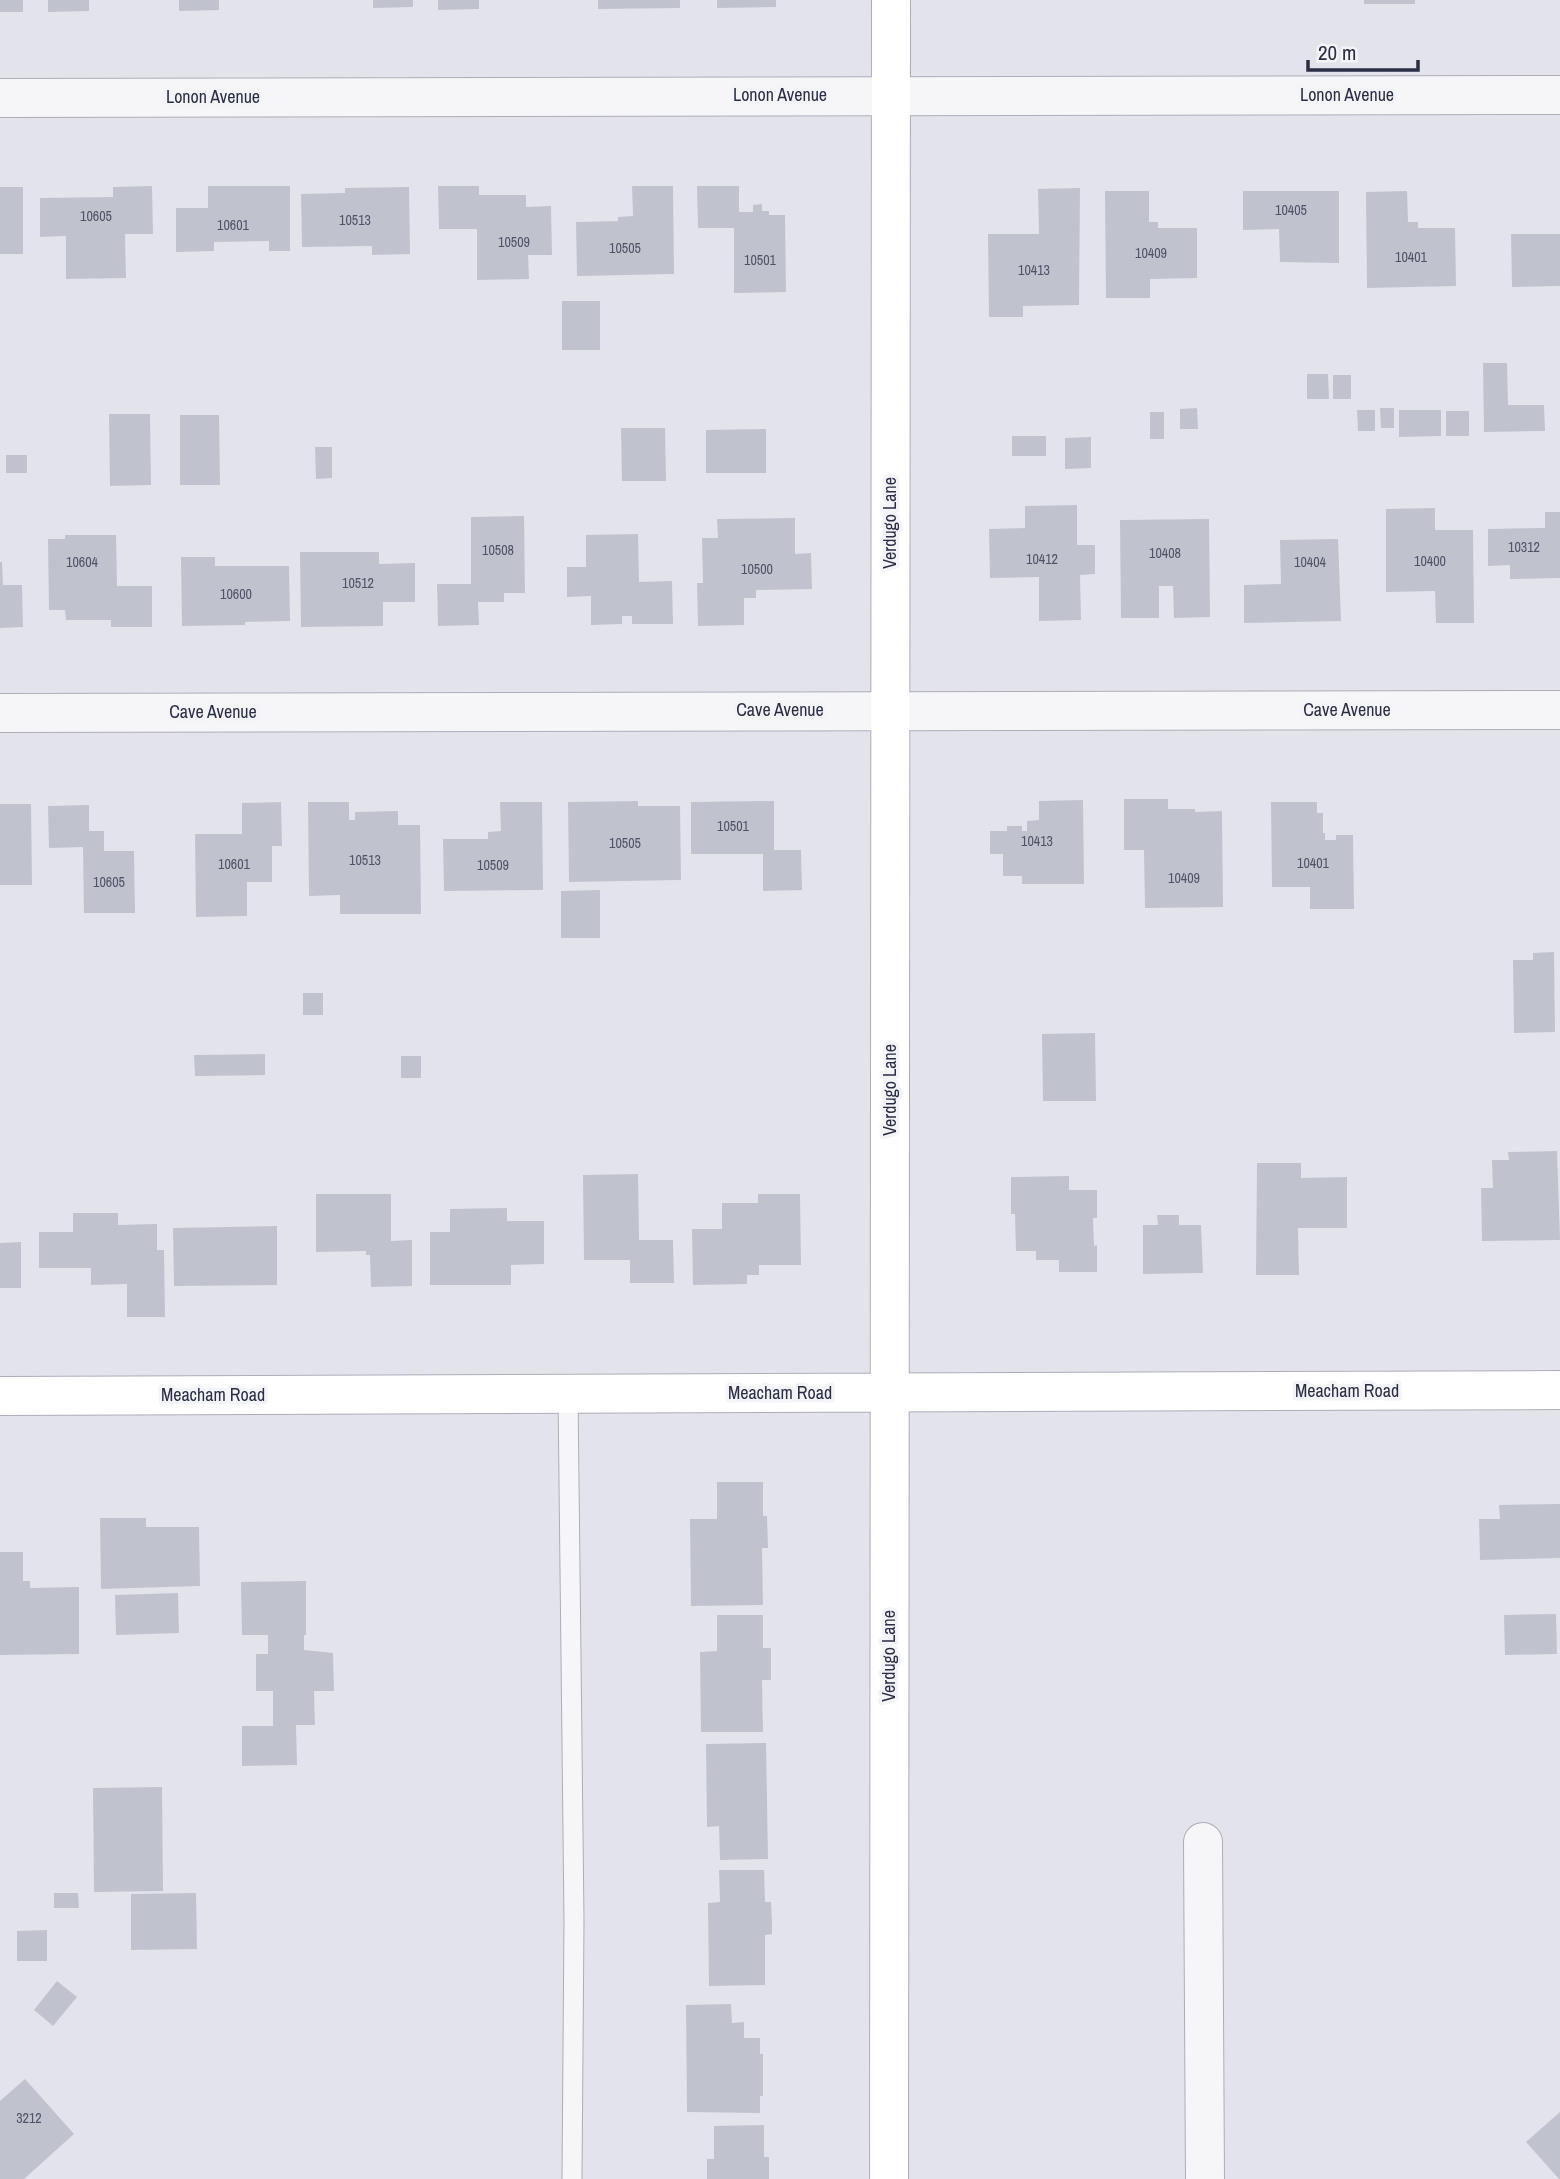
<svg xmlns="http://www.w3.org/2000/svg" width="1560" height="2179" viewBox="0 0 1560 2179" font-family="'Archivo Narrow',sans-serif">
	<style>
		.building { fill: #c0c2ce }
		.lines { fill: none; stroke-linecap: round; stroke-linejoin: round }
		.lane-casing { stroke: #acadb9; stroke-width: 21 }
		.street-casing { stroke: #acadb9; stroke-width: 40 }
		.secondary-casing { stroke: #acadb9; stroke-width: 40 }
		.lane { stroke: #f6f6f9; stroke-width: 19 }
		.street { stroke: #f6f6f9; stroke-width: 38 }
		.secondary { stroke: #fff; stroke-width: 38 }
		.labels { text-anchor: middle; stroke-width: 7; stroke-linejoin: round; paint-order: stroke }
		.number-label { font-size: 14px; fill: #505266 }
		.street-label { font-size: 18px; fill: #2a2d44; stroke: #f3f4f8 }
	</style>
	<rect width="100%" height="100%" fill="#e3e4eb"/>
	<path class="building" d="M0,0H23V12H0Z
		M48,0H89V11L48,12Z
		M179,0H219V10L179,11Z
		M373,0H413V7L373,8Z
		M438,0H479V9L438,10Z
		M598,0H680V8L598,9Z
		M717,0H776V7L717,8Z
		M1364,0H1415V4H1364Z
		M152,186L153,234H125L126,278L66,279V236L40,237V198L113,197V187Z
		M208,186H290V251H269V241L214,242V251L176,252V208H208Z
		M438,186H479V195H526V207L551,206L552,255H528L529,279L477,280V229H439Z
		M632,186H673L674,274L577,276L576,222L618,221V217L633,216Z
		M697,186H739V212H753V205L762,204V211H769V215H785L786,292L734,293V228H698Z
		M0,187H23V254H0Z
		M409,187L410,254L372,255V246L302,247L301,194L345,193V188Z
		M1080,188L1079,305L1023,306V317H989L988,234H1039L1038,189Z
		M1105,191H1149V222H1158V228H1197V278L1150,279V298H1106Z
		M1243,191H1339V263L1280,262L1279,229L1243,230Z
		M1407,191L1408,222H1418V228H1455L1456,286L1367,288L1366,192Z
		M1511,234H1560V286L1512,287Z
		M562,301H600V350H562Z
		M1483,363H1507L1508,405H1544L1545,431L1484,432Z
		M1307,374H1328L1329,399H1307Z
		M1333,375H1351V399H1333Z
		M1197,408L1198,429H1180V409Z
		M1380,408H1394V428H1381Z
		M1357,410H1375V431H1358Z
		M1399,410H1441V436L1399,437Z
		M1446,411H1469V436H1446Z
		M1150,412H1164V439H1150Z
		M109,414H150L151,485L110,486Z
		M180,415H219L220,485H180Z
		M621,428H665L666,481H622Z
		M766,429V473H706V430Z
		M1012,436H1046V456H1012Z
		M1091,437V468L1065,469V438Z
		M315,447H332V478L316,479Z
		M6,455H27V473H6Z
		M1077,505V545H1095V574L1080,575L1081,620L1039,621V577L990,578L989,529L1025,528V506Z
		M1435,508V530H1473L1474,623H1436L1435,591L1386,592V509Z
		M1545,512H1560V578L1510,579V565L1488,566V529L1545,528Z
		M524,516L525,593H504V602H478L479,625L438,626L437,584H471V517Z
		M795,518V554L811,553L812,589L756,590V598H744V625L698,626L697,583H703L702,538H718L717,519Z
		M1209,519L1210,617L1174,618L1173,586H1159V618H1121L1120,520Z
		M638,534L639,582L672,581L673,624H632V616H622V624L591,625V596L567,597V567H586V535Z
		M65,535H116L117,586H152V627H111V620H66L65,610H49L48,539H65Z
		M1338,539L1341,621L1244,623V585L1281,584L1280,540Z
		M300,552H379V564L415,563V602H383V626L301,627Z
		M181,557H215V566H289L290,621L245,622V625L182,626Z
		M0,562H2L3,585H22L23,627L0,628Z
		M1124,799H1168V809H1195V812L1222,811L1223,907L1145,908L1144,850H1124Z
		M1083,800L1084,884H1022V876H1003V854H990V831H1007V826H1022V831H1027V821L1039,820V801Z
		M638,801V806H680L681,880L569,882L568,802Z
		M774,801V850H801L802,890L763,891V854H691V802Z
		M281,802L282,846H272V882H247V916L196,917L195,834H242V803Z
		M308,802H349V820H355V812L398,811V825H420L421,914H340V895L309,896Z
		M500,802H542L543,890L444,891L443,839H488V832L501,831Z
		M1271,802H1317V813H1323V833H1325V840H1336V835H1353L1354,909H1310V887H1272Z
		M0,804H31L32,885H0Z
		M89,805V831H104V851H134L135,913H84L83,847L49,848L48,806Z
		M600,890V938H561V891Z
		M1554,952L1555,1032L1514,1033L1513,960H1533V953Z
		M303,993H323V1015H303Z
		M1095,1033L1096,1101H1043L1042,1034Z
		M265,1054V1075L195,1076L194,1055Z
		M401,1056H421V1078H401Z
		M1557,1151L1560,1240L1482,1241L1481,1188H1493L1492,1160H1509L1508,1152Z
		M1257,1163H1301V1178L1347,1177V1228H1298L1299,1275H1256Z
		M638,1174L639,1240H673L674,1283H630V1260H584L583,1175Z
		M1069,1176V1190H1097V1218H1093L1094,1246L1097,1245V1272H1059V1260H1036V1251H1016L1015,1214H1011V1177Z
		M316,1194H391V1241L412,1240V1286L371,1287L370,1255H366V1251L316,1252Z
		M758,1194H800L801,1265H759V1275H747V1284L693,1285L692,1229H722V1203H758Z
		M507,1208V1221H544V1264L511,1265V1285H430V1232H450V1209Z
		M73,1213H118V1225L157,1224V1250H164L165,1317H127V1284L91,1285V1268H39V1232H73Z
		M1157,1215H1179V1225H1201L1203,1273L1143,1274V1225H1158Z
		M277,1226V1285L174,1286L173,1228Z
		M21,1242V1288H0V1243Z
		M717,1482H763V1516H767L768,1548H762L763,1605L691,1606L690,1519H717Z
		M1560,1504V1558L1480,1560L1479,1519H1500L1499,1505Z
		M100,1518H146V1527H199L200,1586L101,1589Z
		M0,1552H23V1581H30V1588L79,1587V1654L0,1655Z
		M306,1581V1635H304V1650L333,1653L334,1691H314L315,1725H296L297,1765L242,1766V1726H273V1691H256V1654H268V1635H242L241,1582Z
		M178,1593L179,1633L116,1635L115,1595Z
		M1556,1614L1557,1654L1505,1655L1504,1615Z
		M717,1615H763V1648H771V1680H762L763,1732H701L700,1652L717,1651Z
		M766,1743L768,1859L720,1860L719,1826L707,1827L706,1744Z
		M162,1787L163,1891L94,1892L93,1788Z
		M719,1870H764L765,1902H771L772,1923V1934L765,1935V1985L709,1986L708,1903L720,1902Z
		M54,1893H78L79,1908H54Z
		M196,1893L197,1949L131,1950V1894Z
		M47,1930V1961H17V1931Z
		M57,1981L77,1997L53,2026L34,2010Z
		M731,2004L732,2023L744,2022V2038H760V2054H763V2096H760V2113L687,2112L686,2005Z
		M25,2079L74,2134L24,2179H0V2101Z
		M1560,2112V2179H1559L1526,2142Z
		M764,2125V2157H769V2179H707V2159H714V2126Z"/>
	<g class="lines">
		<defs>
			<path id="lane" d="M568,1394L574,1920L572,2179"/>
			<path id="street" d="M0,98L1560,95
				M0,713L1560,710
				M1203,1842L1205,2179"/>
			<path id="secondary" d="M0,1396L1560,1390
				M889,2179L891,0"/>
		</defs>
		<use href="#lane" class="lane-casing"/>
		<use href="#street" class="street-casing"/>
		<use href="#secondary" class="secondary-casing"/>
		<use href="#lane" class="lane"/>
		<use href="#street" class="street"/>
		<use href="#secondary" class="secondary"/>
	</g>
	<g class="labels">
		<g class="number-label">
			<text x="1291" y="215">10405</text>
			<text x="96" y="221">10605</text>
			<text x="355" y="225">10513</text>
			<text x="233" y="230">10601</text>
			<text x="514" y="247">10509</text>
			<text x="625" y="253">10505</text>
			<text x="1151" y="258">10409</text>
			<text x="1411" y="262">10401</text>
			<text x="760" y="265">10501</text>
			<text x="1034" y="275">10413</text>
			<text x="1524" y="552">10312</text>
			<text x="498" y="555">10508</text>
			<text x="1165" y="558">10408</text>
			<text x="1042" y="564">10412</text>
			<text x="1430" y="566">10400</text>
			<text x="82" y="567">10604</text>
			<text x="1310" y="567">10404</text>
			<text x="757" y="574">10500</text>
			<text x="358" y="588">10512</text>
			<text x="236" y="599">10600</text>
			<text x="733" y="831">10501</text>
			<text x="1037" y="846">10413</text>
			<text x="625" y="848">10505</text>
			<text x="365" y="865">10513</text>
			<text x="1313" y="868">10401</text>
			<text x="234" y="869">10601</text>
			<text x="493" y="870">10509</text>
			<text x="1184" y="883">10409</text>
			<text x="109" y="887">10605</text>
			<text x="29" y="2123">3212</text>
		</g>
		<g class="street-label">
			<text x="780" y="101">Lonon Avenue</text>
			<text x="1347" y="101">Lonon Avenue</text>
			<text x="213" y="103">Lonon Avenue</text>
			<text transform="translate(890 523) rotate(-90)" y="6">Verdugo Lane</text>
			<text x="780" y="716">Cave Avenue</text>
			<text x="1347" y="716">Cave Avenue</text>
			<text x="213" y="718">Cave Avenue</text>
			<text transform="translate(890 1090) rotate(-90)" y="6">Verdugo Lane</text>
			<text x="1347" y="1397">Meacham Road</text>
			<text x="780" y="1399">Meacham Road</text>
			<text x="213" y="1401">Meacham Road</text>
			<text transform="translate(889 1656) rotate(-90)" y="6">Verdugo Lane</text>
		</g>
	</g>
	<path d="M1308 60v10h110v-10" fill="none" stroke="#2a2d44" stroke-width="3.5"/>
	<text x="1318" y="60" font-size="21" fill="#2a2d44" stroke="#f3f4f8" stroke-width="5" paint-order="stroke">20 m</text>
</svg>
